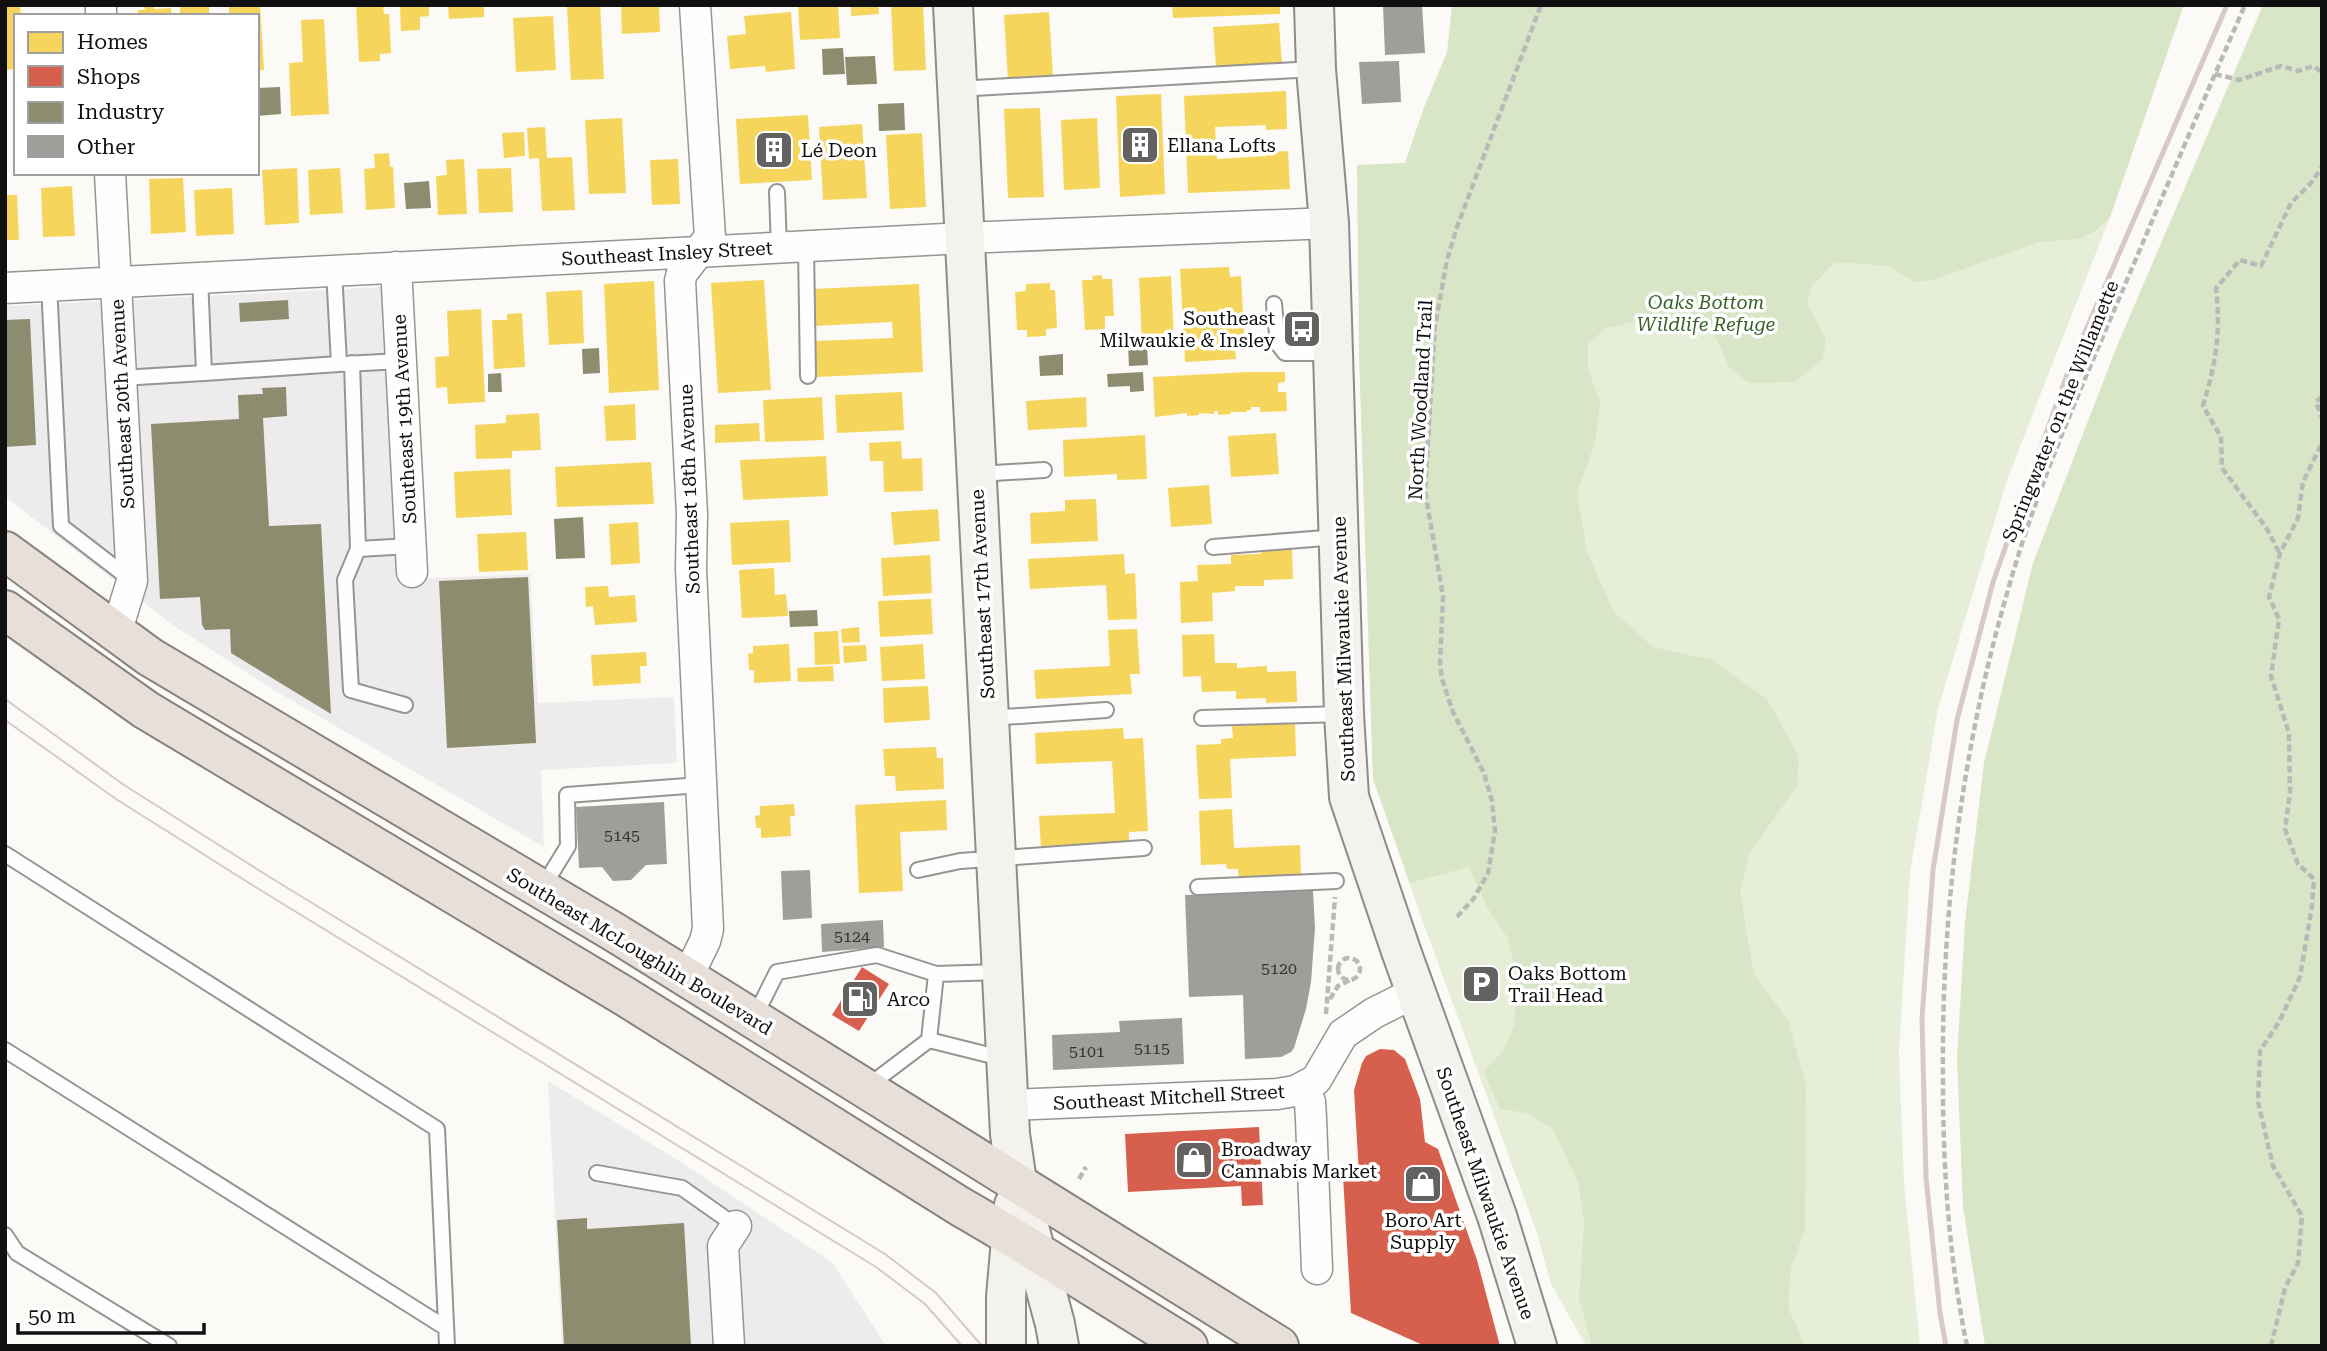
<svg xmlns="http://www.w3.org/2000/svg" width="2327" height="1351" viewBox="0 0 2327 1351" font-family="'Roboto Serif',serif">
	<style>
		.industrial { fill: #eeebec }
		.green { fill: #e7eed8 }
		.forest { fill: #d9e5c7 }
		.homes { fill: #f6d55c }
		.shops { fill: #d6604d }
		.industry { fill: #8c8c6e }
		.building { fill: #a09e9b }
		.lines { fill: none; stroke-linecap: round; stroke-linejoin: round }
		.lane-casing { stroke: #969594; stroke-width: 18 }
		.street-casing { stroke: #969594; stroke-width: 33 }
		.secondary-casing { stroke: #8d8c8a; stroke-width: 42 }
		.highway-casing { stroke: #848381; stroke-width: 42 }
		.path { stroke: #b9b9b8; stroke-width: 4.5; stroke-dasharray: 7 3.5; stroke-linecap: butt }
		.lane { stroke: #fffefe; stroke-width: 14 }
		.street { stroke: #fffefe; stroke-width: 30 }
		.secondary { stroke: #f4f2ec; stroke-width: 38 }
		.highway { stroke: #e8dfd9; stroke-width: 38 }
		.tram { stroke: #d7c8c9; stroke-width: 2 }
		.rail { stroke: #d7c8c9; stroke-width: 5 }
		.labels { text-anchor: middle; stroke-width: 7; stroke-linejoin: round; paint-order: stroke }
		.number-label { font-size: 16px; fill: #343433 }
		.poi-label { font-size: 19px; fill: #101010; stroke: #fff; text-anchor: start }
		.street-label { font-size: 19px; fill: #101010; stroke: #fff }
		.park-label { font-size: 19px; font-style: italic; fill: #376127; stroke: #fff }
	</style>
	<rect width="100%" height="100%" fill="#fcfaf6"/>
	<path class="industrial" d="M400,286L414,579L530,574L538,703L674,697L677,763L541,770L544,847L277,692L173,625L5,497V306Z
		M548,1081L681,1162L832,1262L886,1346H562Z"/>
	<path class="green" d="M2110,217L2007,480L1938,709L1910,873L1899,1052L1904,1183L1920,1346H1586L1551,1284L1537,1233L1420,914L1373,779L1359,353L1396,351L1409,259L2080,239L2096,231Z"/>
	<path class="forest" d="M1452,5H2184L2110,217L2096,231L2080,239L2039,242L1933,280L1914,282L1889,266L1835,262L1811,287L1807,304L1826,339L1823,359L1795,382L1749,383L1729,367L1711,327L1661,316L1606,328L1588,344V369L1600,401L1595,443L1577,493L1587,552L1614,612L1653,647L1712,660L1767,699L1799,756L1797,786L1749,854L1740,893L1754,974L1788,1020L1806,1085L1805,1229L1791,1269L1788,1307L1805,1346H1592L1579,1299L1584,1222L1578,1182L1552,1128L1526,1113L1500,1109L1484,1071L1503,1051L1514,1027L1517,976L1507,937L1487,907L1469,867L1410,883L1373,779L1359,353L1357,165L1405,163L1423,110L1447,52Z
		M2263,5H2322V1346H1985L1963,1207L1957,1058L1965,922L1984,763L2033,563L2117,346Z"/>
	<path class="homes" d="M5,5H20L21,16H16V69L5,70Z
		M153,5L154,9L171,8L172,16H138V10H145L144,6Z
		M229,5H260L264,70H257V16H229Z
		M356,5H383L384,14H389L391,53L380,54V61L359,62Z
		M400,5H429V16L420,17V30L401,31Z
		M448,5H484V17L449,19Z
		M600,5L604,79L571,80L567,7Z
		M621,5H659L660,32L622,34Z
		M798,5H838L840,38L800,40Z
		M851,5H878L879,14L851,16Z
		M891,5H923L926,70L894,71Z
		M1172,5H1280V14L1173,18Z
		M209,6V16H180V7Z
		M791,12L795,69L766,72L765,66L730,69L727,36L746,34L744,16Z
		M1049,12L1053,77L1008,80L1004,15Z
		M553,16L556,70L516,72L513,18Z
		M324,19L329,114L291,116L289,63L303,62L301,20Z
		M1279,23L1282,64L1216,68L1213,27Z
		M1286,91L1287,129L1266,130V125L1215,127L1217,159L1267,156V152L1288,151L1290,189L1188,193L1184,96Z
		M1161,94L1165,194L1120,197L1116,96Z
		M1040,108L1044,197L1008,198L1004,109Z
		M808,115L812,180L740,184L736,119Z
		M622,118L626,193L589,194L585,120Z
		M1097,118L1100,188L1064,190L1061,120Z
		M862,124L867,198L823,200L819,127Z
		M545,127L547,158L572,157L575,210L542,211L539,158L529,159L527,128Z
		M524,132L525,156L504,158L502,133Z
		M922,133L926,207L890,209L886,135Z
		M389,153L390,167H393L395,208L366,210L364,169L375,168L374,154Z
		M464,159L467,214L438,215L436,176L447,175L446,160Z
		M678,159L680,204L652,205L650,160Z
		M297,168L299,223L265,225L262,170Z
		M340,168L343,213L310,215L308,170Z
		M511,168L513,212L479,213L477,169Z
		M183,178L186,232L151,234L149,179Z
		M72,186L75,236L43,237L41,188Z
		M232,188L234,234L196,236L194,190Z
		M5,195H17L19,240H5Z
		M1229,267L1230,277L1241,276L1245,349H1235L1236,359L1185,362L1180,269Z
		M1102,275V279H1112L1114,316H1105V329L1085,330L1082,280H1093L1092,276Z
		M1171,276L1174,341L1142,343L1139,278Z
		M764,280L771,390L718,393L711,283Z
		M654,281L659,390L609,393L604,284Z
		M1050,283V290H1055L1057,328L1046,329V336L1027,337V330H1017L1015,292L1026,291V284Z
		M919,284L923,372L817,377L815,341L893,338L892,322L814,326L812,289Z
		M582,290L584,343L549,345L546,292Z
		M481,309L485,402L448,404L447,387L436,388L435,357L449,356L447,311Z
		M522,313L525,367L494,369L492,320H507V314Z
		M1249,372H1285V382L1278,383V392H1286L1287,411L1260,412V407H1251V410H1247V412H1231V414L1218,415V411H1214V414L1199,413V415L1187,416V413L1155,417L1153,377Z
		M902,392L904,430L837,433L835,395Z
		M822,397L824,440L765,442L763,400Z
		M1086,397L1087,427L1028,430L1026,401Z
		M635,404L636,440L606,441L604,406Z
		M539,413L541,450L512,451V458L476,459L475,425L506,423V415Z
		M759,423L760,441L715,443V425Z
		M1276,433L1279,474L1231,477L1228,436Z
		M1145,435L1147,479L1117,480V474L1064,477L1063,440Z
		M901,441L902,459L922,458L923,491L884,492L883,461H870L869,443Z
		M826,456L828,496L743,500L740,460Z
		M651,462L654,504L557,507L555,467Z
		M510,469L512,515L456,518L454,472Z
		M1209,485L1212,524L1171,527L1168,488Z
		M1096,499L1098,541L1031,544L1030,513L1065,511V500Z
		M938,509L940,541L894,545L891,512Z
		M789,520L791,562L732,565L730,523Z
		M638,522L640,563L611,565L609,524Z
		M526,532L528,570L479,572L477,534Z
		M1292,548L1293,579L1264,580V586H1235V591L1212,593L1213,621L1181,623L1180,582L1198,581L1197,565L1231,564V555L1261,554L1260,549Z
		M1124,554L1125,574L1135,573L1137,619L1108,620L1106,585L1030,589L1028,559Z
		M930,555L932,593L883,596L881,558Z
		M774,568L775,595L786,594L788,616L742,618L739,570Z
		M608,586L609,597L635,595L637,622L595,625L593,606L586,607L585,587Z
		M931,599L933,634L880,637L878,601Z
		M859,627L860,642L842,643L841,629Z
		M1137,629L1140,674H1130L1132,694L1036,699L1034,670L1110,666L1108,630Z
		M838,631L840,664L815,665L814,632Z
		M1214,634L1215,663H1237V668L1267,666V672L1296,671L1297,702L1266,703V698L1236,699V691L1202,692L1201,676L1183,677L1182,635Z
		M789,644L791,681L754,683V670H749L748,654L753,653V646Z
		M923,644L925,679L882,681L880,647Z
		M866,645L867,661L844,663L843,646Z
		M646,652L647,666H640L641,683L593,686L591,655Z
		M833,666L834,681L798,682L797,668Z
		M928,686L930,720L884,723L883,688Z
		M1295,723L1296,756L1230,759L1232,798L1199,799L1196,745L1221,744V739L1233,738L1232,726Z
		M1123,728L1124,739L1143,738L1148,831L1129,832V843L1041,847L1039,816L1115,813L1112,761L1036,764L1035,733Z
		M936,747L937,758H943L944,789L896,791L895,776H885L883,749Z
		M946,800L947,830L900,832L903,891L859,893L855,805Z
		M794,804L795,816H790L791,836L761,838V828H756L755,816L760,815V806Z
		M1232,809L1234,848L1300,845L1301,878L1239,881L1238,869H1227L1226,864L1201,865L1199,811Z"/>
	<path class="shops" d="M862,967L889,984L859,1031L832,1015Z
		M1380,1049L1394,1050L1405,1059L1420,1099L1425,1142L1438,1149L1477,1260L1500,1346H1425L1351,1313L1343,1176L1359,1175L1354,1090L1362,1063L1366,1056Z
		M1259,1127L1263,1205L1242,1206L1241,1186L1128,1192L1125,1134Z"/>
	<path class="industry" d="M843,48L845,74L823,75L822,49Z
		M875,56L877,84L847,85L845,57Z
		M280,87L281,114L257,116V88Z
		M904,103L905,130L879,131L878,104Z
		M429,181L431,208L406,209L404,183Z
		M288,300L289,319L240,322L239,303Z
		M30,319L36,445L5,447V320Z
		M1147,344L1148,365L1129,366L1128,345Z
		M599,348L600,373L583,374L582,349Z
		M1063,354V375L1040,376L1039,356Z
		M1143,372L1144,391L1130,392V386L1108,387L1107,374Z
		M501,373L502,392H488V374Z
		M286,387L287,416L263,418L269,526L321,524L331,714L231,653L230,629L205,630L202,625L200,597L160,599L151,424L239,419L238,395L263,394L262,388Z
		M583,517L585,558L556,559L554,519Z
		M528,577L536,743L447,748L439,581Z
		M817,610L818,626L790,627L789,611Z
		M587,1218V1229L684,1223L691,1346H564L557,1220Z"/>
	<path class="building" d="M1383,5H1422L1425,53L1385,55Z
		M1399,61L1401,102L1362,104L1359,62Z
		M664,802L667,864L646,865L631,880L613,881L602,867L579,868L576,807Z
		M810,870L812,918L783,920L781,871Z
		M1313,890L1315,928L1311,982L1306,1009L1294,1048L1291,1052L1281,1057L1245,1059L1243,995L1189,997L1185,895Z
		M883,920L884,947L822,952L821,924Z
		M1182,1018L1184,1064L1053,1070L1052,1035L1120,1032L1119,1021Z"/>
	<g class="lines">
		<defs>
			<path id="lane" d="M957,89L1314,69
				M777,192L779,248
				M806,247L808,376
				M49,285L61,526L130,579
				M1274,304L1278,344L1285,353H1332
				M352,363L358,549L410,546
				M344,364L401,361
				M204,373L339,364L334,270
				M121,378L204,373L200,277
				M979,474L1044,470
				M1213,547L1337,537
				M358,549L345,580L351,690L405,705
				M989,718L1106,710
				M1202,718L1343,714
				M5,854L437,1129L447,1346
				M918,870L960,861L1144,848
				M543,887L568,846L567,795L700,785
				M1198,887L1336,881
				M755,1016L777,972L877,955L936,974
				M929,1040L936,974L1000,972
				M5,1050L446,1328
				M868,1086L929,1040L1005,1059
				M597,1173L682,1188L736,1226
				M5,1235L17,1253L169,1346"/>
			<path id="street" d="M101,5V16
				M110,173L132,581L116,633
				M396,267L412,572
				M5,288L964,238L1329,223
				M687,978L705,941L708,929L691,569L692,514L680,281L682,273L710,237L695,5
				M1305,1087L1310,1102L1311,1119L1317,1269
				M1008,1105L1277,1094L1295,1091L1316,1080L1343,1034L1374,1013L1416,992
				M729,1346L723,1246L736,1226"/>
			<path id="secondary" d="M953,5L1010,1134L1017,1182L1055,1324L1059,1346
				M1314,5L1316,69L1329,223L1344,714L1349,797L1401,951L1497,1216L1537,1346
				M1006,1346V1297L1014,1205"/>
			<path id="highway" d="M5,551L150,657L614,932L1279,1346
				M5,610L146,710L626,997L961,1207C1038,1251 1112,1300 1188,1346"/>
		</defs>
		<use href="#lane" class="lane-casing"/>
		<use href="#street" class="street-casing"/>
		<use href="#secondary" class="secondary-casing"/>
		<use href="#highway" class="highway-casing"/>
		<path class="path" d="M2215,74L2239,80L2281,66L2298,71L2313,66L2322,72
			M2322,397L2316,402L2322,418
			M2279,552L2267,529L2222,468L2221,437L2203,406C2216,361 2221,334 2216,288L2240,260L2261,266L2291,203L2311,183L2322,167
			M1457,917L1474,898L1488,873L1495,831L1492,801L1484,773L1453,712L1442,679L1440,665L1443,596L1425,491L1435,326L1447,260L1457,227L1541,5
			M1338 969a11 11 0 1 1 22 0a11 11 0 1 1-22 0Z
			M1330,999L1338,986L1350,980
			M1326,1014L1335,897
			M1079,1179L1086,1167
			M1967,1346C1949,1259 1943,1170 1943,1081C1941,912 1962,745 2010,583C2037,488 2077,398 2115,308C2158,207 2201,106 2245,5
			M2271,1346L2285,1288L2298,1263L2302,1216L2273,1166L2258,1102L2260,1051L2279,1022L2300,977L2312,906L2314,879L2298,864L2285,829L2290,793L2289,733L2271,676L2279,619L2269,597L2280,553L2298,518L2303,482L2322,443"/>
		<use href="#lane" class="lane"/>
		<use href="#street" class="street"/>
		<use href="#secondary" class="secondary"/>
		<use href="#highway" class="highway"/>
		<path class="tram" d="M5,699L124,785L268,876L885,1254L936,1293L982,1346
			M5,720L116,799L257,888L876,1267L925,1304L962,1346"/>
		<path class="rail" d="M1946,1346L1940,1313L1926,1178L1922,1018L1933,870L1957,720L1993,582L2069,369L2227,5"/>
	</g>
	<defs>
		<symbol id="building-square" viewBox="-11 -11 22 22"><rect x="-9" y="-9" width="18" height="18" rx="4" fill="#636260" stroke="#fff"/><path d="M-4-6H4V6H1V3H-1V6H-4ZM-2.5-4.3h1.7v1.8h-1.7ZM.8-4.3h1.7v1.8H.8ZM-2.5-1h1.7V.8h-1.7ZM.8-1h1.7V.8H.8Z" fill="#fff"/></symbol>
		<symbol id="bus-square" viewBox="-11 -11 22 22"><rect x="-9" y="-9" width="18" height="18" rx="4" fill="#636260" stroke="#fff"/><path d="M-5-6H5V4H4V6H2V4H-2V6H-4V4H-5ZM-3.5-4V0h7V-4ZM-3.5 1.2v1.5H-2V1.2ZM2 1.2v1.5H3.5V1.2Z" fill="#fff"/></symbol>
		<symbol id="parking-square" viewBox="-11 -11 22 22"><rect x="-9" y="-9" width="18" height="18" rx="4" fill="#636260" stroke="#fff"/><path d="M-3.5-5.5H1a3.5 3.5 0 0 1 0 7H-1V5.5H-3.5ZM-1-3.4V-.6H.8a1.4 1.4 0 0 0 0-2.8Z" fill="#fff"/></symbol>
		<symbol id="fuel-square" viewBox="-11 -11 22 22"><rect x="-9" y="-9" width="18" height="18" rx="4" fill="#636260" stroke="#fff"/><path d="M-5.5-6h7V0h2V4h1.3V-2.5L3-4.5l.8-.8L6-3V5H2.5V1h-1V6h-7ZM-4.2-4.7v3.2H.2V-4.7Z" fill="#fff"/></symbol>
		<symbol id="shop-square" viewBox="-11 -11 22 22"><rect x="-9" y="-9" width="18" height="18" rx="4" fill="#636260" stroke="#fff"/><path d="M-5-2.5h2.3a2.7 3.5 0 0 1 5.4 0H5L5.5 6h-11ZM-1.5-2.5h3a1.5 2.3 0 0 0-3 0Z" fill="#fff"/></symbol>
	</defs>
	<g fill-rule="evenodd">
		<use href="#building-square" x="1118" y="123" width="44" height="44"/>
		<use href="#building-square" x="752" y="128" width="44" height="44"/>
		<use href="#bus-square" x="1280" y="307" width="44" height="44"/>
		<use href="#parking-square" x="1459" y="962" width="44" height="44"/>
		<use href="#fuel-square" x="838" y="977" width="44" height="44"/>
		<use href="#shop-square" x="1172" y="1138" width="44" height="44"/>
		<use href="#shop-square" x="1401" y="1162" width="44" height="44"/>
	</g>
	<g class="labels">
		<g class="number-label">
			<text x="622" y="841">5145</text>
			<text x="852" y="942">5124</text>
			<text x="1279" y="974">5120</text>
			<text x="1152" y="1054">5115</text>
			<text x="1087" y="1057">5101</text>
		</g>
		<g class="poi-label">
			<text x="1167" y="152">Ellana Lofts</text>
			<text x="801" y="157">Lé Deon</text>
			<text x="1275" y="325" text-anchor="end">Southeast<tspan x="1275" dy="22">Milwaukie &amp; Insley</tspan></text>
			<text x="1508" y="980">Oaks Bottom<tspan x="1508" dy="22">Trail Head</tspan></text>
			<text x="887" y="1006">Arco</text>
			<text x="1221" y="1156">Broadway<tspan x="1221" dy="22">Cannabis Market</tspan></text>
			<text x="1423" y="1227" text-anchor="middle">Boro Art<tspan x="1423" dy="22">Supply</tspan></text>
		</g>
		<g class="street-label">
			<text transform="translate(667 253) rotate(-3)" y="7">Southeast Insley Street</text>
			<text transform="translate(1420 400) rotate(-87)" y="7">North Woodland Trail</text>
			<text transform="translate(122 404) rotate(-93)" y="7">Southeast 20th Avenue</text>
			<text transform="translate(2060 411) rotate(-68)" y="7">Springwater on the Willamette</text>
			<text transform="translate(404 419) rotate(-93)" y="7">Southeast 19th Avenue</text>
			<text transform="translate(689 489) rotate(-92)" y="7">Southeast 18th Avenue</text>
			<text transform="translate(982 594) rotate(-93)" y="7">Southeast 17th Avenue</text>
			<text transform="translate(1343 649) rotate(-92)" y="7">Southeast Milwaukie Avenue</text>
			<text transform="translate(640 951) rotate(31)" y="7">Southeast McLoughlin Boulevard</text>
			<text transform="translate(1169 1097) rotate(-3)" y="7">Southeast Mitchell Street</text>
			<text transform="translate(1486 1193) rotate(71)" y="7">Southeast Milwaukie Avenue</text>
		</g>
		<g class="park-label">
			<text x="1706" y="309">Oaks Bottom<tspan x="1706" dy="22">Wildlife Refuge</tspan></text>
		</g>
	</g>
	<rect width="2327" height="1351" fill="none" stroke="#101010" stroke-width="14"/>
	<rect x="14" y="14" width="245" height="161" fill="#ffffff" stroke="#9f9f9f" stroke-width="2"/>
	<rect x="28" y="32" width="35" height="21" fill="#f6d55c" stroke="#9f9f9f" stroke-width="2"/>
	<text x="77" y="49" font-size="21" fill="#101010">Homes</text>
	<rect x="28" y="66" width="35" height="21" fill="#d6604d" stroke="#9f9f9f" stroke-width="2"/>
	<text x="77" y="84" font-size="21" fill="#101010">Shops</text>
	<rect x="28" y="102" width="35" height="21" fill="#8c8c6e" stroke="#9f9f9f" stroke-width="2"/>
	<text x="77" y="119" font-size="21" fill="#101010">Industry</text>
	<rect x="28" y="136" width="35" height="21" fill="#a09e9b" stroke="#9f9f9f" stroke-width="2"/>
	<text x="77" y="154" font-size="21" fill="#101010">Other</text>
	<path d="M18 1323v10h186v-10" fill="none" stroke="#101010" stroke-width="3.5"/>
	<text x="28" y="1323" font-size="21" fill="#101010" stroke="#ffffff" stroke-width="5" paint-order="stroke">50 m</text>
</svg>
